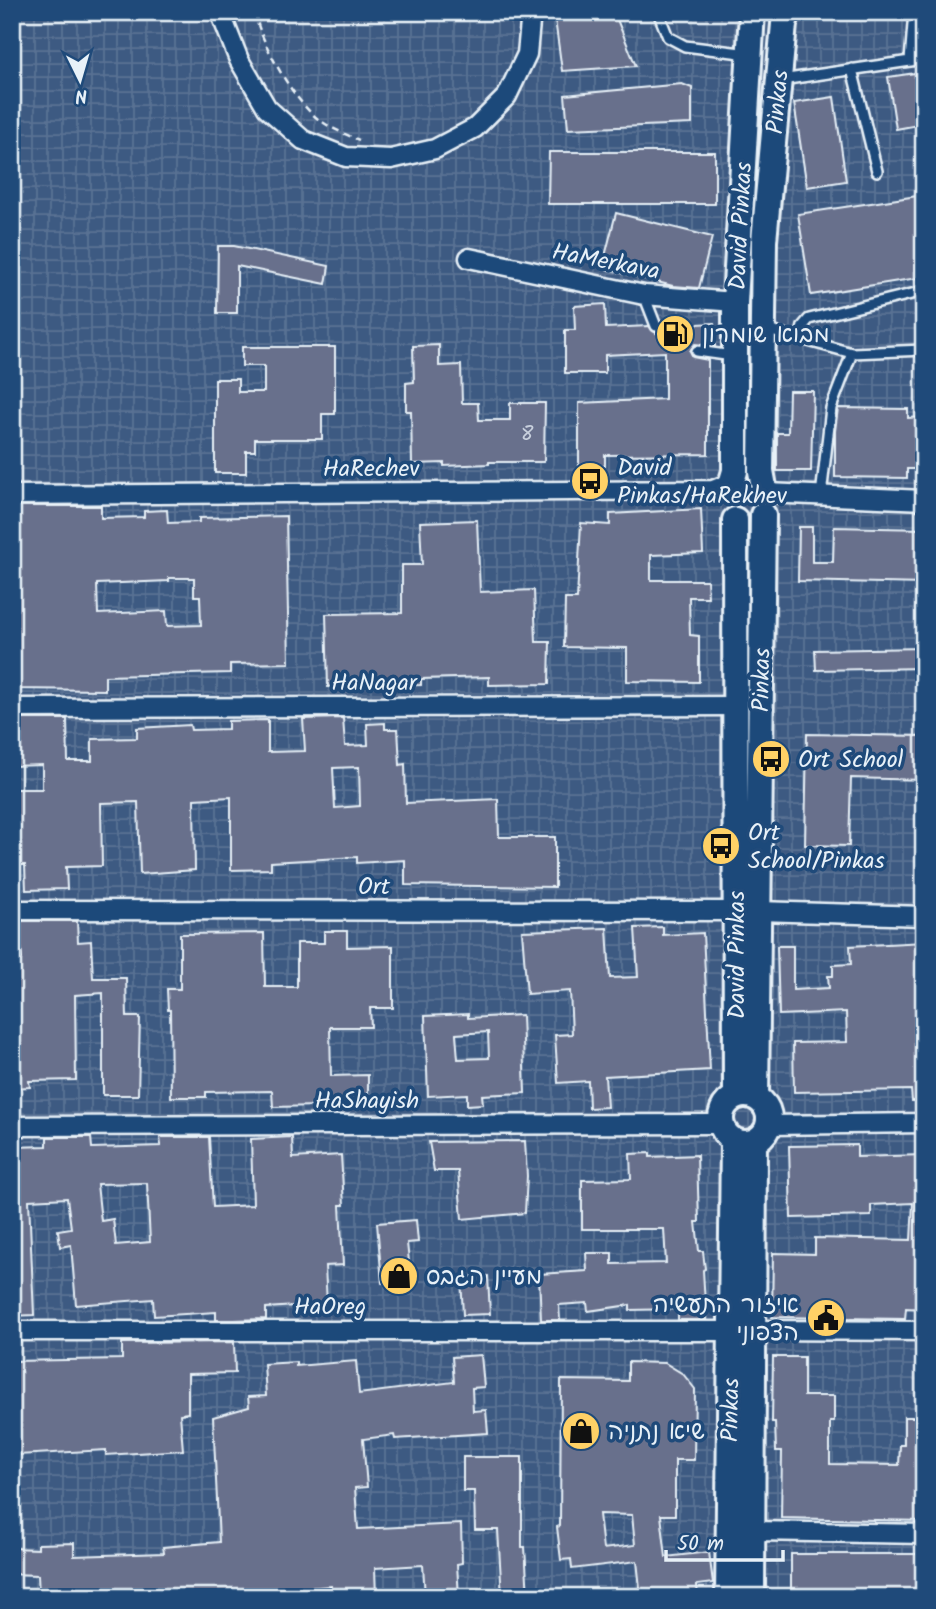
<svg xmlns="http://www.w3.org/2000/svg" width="936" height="1609" viewBox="0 0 936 1609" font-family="Kalam,'Playpen Sans Hebrew',sans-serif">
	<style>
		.industrial { fill: url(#industrial-grid) }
		.building { fill: #676f8c; stroke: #e8f1f8; stroke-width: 2; fill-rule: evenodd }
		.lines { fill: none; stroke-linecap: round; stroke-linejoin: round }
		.lane-casing { stroke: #e8f1f8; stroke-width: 14 }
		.street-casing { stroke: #e8f1f8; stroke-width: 23 }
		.secondary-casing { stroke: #e8f1f8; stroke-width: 30 }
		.path { stroke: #e8f1f8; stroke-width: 2.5; stroke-dasharray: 7 5; stroke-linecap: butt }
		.lane { stroke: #1f4a7a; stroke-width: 9 }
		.street { stroke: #1f4a7a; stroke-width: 18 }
		.secondary { stroke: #1f4a7a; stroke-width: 24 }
		.labels { text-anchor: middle; stroke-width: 7; stroke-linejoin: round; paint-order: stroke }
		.number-label { font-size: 21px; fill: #c8d0dd }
		.street-label { font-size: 24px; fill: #e8f1f8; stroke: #1f4a7a }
		.poi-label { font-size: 24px; fill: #e8f1f8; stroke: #1f4a7a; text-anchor: start }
	</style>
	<defs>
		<pattern id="industrial-grid" width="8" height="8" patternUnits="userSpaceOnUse" patternTransform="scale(1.75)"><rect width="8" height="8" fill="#3e5a82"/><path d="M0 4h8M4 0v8" fill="none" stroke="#5a7294"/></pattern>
	</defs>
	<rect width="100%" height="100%" fill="#2d517e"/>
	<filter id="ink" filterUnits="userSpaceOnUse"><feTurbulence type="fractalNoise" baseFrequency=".0143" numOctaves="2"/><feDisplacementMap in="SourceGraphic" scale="14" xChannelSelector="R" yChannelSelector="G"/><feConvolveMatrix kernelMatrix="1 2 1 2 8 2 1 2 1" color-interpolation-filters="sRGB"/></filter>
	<g filter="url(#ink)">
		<path class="industrial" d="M12,12H891L924,24V1597H12Z"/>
		<path class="building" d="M554,12H614L636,66L562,71Z
			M922,72L924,124L896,129L888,77Z
			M682,84L692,88V124L568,129L565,95Z
			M834,97L846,181L807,187L794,103Z
			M549,152H715V204H548Z
			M924,195V277L811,295L798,214Z
			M616,213L712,237L699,288L673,286L602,268Z
			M218,246H234L329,266L326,284L237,266V313H217Z
			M605,304L606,328L649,326L656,333L661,331L663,326L714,323L715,346L695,344L690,351L693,357L708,360V454L605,455V466H579V403L665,399V352L605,355V373H565V330H575L574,306Z
			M439,345V366L461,365L462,403H478L479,420H510V403H545L544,462H489V464L444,466V463L412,464L411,411H406V383L414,382L413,346Z
			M242,347H335V414H322V439H255V451H246V473H215V379H238V392H264V366H242Z
			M789,391H813L811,471H777V433H788Z
			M838,408L908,409V418L924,417V469H907V478L835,477V431Z
			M12,506H101V518L144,517V511L167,510L168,523L199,522V518L286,516L289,663L230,664V673L105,676V690L12,689V576H15ZM169,578H194V596H200L201,625L167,626L166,611L98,614L97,584L169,581Z
			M701,509L703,553L651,555V580H707L708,597H689L690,635L699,636V682L627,681V648L564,647L565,599H577L581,523L610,525V514Z
			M477,520L480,592L534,590L536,642H550L549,684L489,685V677L421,679V685L328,687L326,614L402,613V565H422L420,522Z
			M799,527H812V562H833L834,527L924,529V584L798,581Z
			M924,648V668L816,670L815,650Z
			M343,718L345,746L368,745L367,724L385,723V729H398L400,765L405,764L406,803L498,799L499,837H555V887L405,885V860L357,863V857L271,862V869L231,870V797L194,799L195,870L140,874L138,802L101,803L102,866L66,867L67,889L26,890L25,865H12V789H42V765L12,766V719H67L68,761H92V739L137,738V728L190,725L191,730L228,729V721L268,720V752L305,751L303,719ZM359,767L360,806L335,808L333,768Z
			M807,734L924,736V780L851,778L849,846L805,845Z
			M19,921H77L78,942L91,941L93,978H126L127,1017H140L138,1095H103V993L75,995L76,1080L29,1081L30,1087L12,1088V960L22,959Z
			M663,927V935L703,933L710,1070L605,1076L607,1107L589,1108L588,1081L558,1083L555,1035L572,1034L570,991L527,994L522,931L607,928L610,978L638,977L635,928Z
			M324,931H347V947L393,946V1008H370L371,1027H330L331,1076L368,1075V1105L273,1107L272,1091L206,1092V1097H171L170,1010H168L167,989H180V934L264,933L265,987H297V943H324Z
			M924,942V1101H912L911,1090L794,1092L793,1043L847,1042L846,1012L779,1015L777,946H793V990L829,988L828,976H833V965L851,964L850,946Z
			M468,1014V1018L522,1015L525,1093L482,1095L483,1104L467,1105V1094L428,1096L425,1016ZM488,1032L489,1058L458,1059L456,1034Z
			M47,1137H91L92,1148L161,1146L160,1137H209L213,1207L253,1205L251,1139L292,1137L293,1158L341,1155L344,1205H340L343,1265L325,1266L327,1304L266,1308V1319L234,1320H216V1312L154,1316L153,1299L76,1305L71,1245L60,1247L58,1230L71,1228L67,1198L29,1200L34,1315L12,1316V1147L47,1146ZM147,1183L150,1242L116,1245L113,1219L101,1221L97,1184Z
			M525,1141L527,1176L525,1213L462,1219L458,1171H434L429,1142Z
			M857,1145V1157L924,1155V1309L906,1308L905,1319L772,1317L773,1253L815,1254V1238L911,1240L913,1203L871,1205V1216L791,1218L789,1146Z
			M650,1153V1157L697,1155L699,1222H696L699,1251H703L705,1269L703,1270L706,1320H678V1309L630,1310V1305L588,1311L587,1303L559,1305L560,1320H541L539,1274L587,1271L586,1253H612V1264L666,1263L664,1229H582V1180L631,1179L630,1154Z
			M416,1220L418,1242L407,1243L411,1280L382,1283L377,1223Z
			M488,1276L490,1314L463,1315L461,1277Z
			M234,1342L235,1373L188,1374V1413L180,1414L183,1450L106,1455V1450L18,1455L16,1416H12V1361L122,1359V1343Z
			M481,1355L484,1387L472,1388L473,1411L486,1410L488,1433L395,1439L394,1435L363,1439L367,1487L355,1488L358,1529L461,1524L462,1563L457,1564L459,1597H425L423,1565L375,1568L376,1597H331V1586L292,1589L293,1597H39L38,1575L12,1574V1548L38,1549V1544L74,1543V1556L164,1553L163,1547L219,1542L213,1417L249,1407L248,1397L266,1396L264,1364L296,1362V1366L356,1361L359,1394L454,1382L452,1357Z
			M773,1357H804V1396H834V1422H830V1464L899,1465L900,1445H904V1417H924V1521L781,1518L782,1451H776L775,1422H772Z
			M628,1362L665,1363L683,1374L695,1389L694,1460H675V1515H661L666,1557L709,1552L713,1583L697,1585L698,1597H641L637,1561L572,1569L571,1559L561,1560L557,1527L560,1526L561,1380L628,1381ZM599,1514L632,1515L635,1545L603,1549Z
			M463,1457H522V1547H525L528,1597H502L498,1530H475L474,1491H463Z
			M791,1554H924V1597H791Z"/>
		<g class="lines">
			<defs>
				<path id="lane" d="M658,12L668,37L685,46L749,54
					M910,61L914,12
					M852,69L877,171
					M781,80L924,59
					M644,295L656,326
					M764,329L852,353L924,350
					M800,339L803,326L809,319L924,291
					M697,351L733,356
					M821,496L831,408L852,353"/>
				<path id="street" d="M220,12L239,60L267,108L303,140L346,157L391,159L435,149L475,128L507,96L527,54L531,12
					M469,258L644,295L735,302
					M767,493L924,500
					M12,495L713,490L730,483
					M12,708L736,706
					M12,910L736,911
					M758,911L924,916
					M769,1125L924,1123
					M12,1126L721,1124
					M753,1330L924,1331
					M12,1331H731
					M752,1531L924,1534"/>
				<path id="secondary" d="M732,481L735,471V302L752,12
					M764,487L761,471L764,241L784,24L788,12
					M735,520L736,1096
					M721 1119a24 24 0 1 1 48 0a24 24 0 1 1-48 0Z
					M756,1097L763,515
					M728,1597L733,1140
					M752,1597L754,1142"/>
			</defs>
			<use href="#lane" class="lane-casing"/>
			<use href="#street" class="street-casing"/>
			<use href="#secondary" class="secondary-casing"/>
			<path class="path" d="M254,12C262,44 295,106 324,123C335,130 347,135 359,140"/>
			<use href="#lane" class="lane"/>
			<use href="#street" class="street"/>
			<use href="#secondary" class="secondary"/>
		</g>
	</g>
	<defs>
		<symbol id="fuel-disc" viewBox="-11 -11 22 22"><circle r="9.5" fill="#ffd166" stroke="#1f4a7a"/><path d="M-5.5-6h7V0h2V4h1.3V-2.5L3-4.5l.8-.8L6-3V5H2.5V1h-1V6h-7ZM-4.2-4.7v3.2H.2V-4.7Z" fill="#111"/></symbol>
		<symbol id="bus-disc" viewBox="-11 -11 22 22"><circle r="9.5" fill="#ffd166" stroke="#1f4a7a"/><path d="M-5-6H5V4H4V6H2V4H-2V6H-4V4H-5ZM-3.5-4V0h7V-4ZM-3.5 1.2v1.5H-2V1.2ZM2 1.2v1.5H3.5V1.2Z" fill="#111"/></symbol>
		<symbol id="shop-disc" viewBox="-11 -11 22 22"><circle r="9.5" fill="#ffd166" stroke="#1f4a7a"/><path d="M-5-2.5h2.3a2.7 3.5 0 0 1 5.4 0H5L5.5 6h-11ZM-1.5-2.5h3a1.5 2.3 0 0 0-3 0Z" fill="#111"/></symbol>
		<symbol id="civic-disc" viewBox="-11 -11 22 22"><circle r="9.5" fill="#ffd166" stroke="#1f4a7a"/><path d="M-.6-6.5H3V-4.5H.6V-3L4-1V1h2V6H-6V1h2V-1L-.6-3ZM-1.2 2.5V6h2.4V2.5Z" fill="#111"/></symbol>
	</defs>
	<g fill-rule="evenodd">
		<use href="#fuel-disc" x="653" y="312" width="44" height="44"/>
		<use href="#bus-disc" x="568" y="459" width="44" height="44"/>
		<use href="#bus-disc" x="749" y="737" width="44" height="44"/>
		<use href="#bus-disc" x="699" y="824" width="44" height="44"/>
		<use href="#shop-disc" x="377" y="1254" width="44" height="44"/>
		<use href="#civic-disc" x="804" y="1296" width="44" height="44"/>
		<use href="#shop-disc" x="559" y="1409" width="44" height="44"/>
	</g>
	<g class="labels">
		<g class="number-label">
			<text x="527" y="440">8</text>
		</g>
		<g class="street-label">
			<text transform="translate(777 102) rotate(-85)" y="8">Pinkas</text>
			<text transform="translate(740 226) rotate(-87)" y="8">David Pinkas</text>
			<text transform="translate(606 261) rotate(11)" y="8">HaMerkava</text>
			<text x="371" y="476">HaRechev</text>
			<text transform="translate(761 680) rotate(-89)" y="8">Pinkas</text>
			<text x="374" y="690">HaNagar</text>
			<text x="374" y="894">Ort</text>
			<text transform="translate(736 955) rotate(-90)" y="8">David Pinkas</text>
			<text x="367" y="1108">HaShayish</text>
			<text x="330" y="1314">HaOreg</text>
			<text transform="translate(730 1410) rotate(-89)" y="8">Pinkas</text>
		</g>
		<g class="poi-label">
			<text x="702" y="342">מבוא שומרון</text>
			<text x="617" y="475">David<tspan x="617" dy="28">Pinkas/HaRekhev</tspan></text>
			<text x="798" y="767">Ort School</text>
			<text x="748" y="840">Ort<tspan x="748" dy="28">School/Pinkas</tspan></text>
			<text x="426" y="1284">מעיין הגבס</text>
			<text x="799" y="1312" text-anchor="end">איזור התעשיה<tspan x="799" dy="28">הצפוני</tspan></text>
			<text x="608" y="1439">שיא נתניה</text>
		</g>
	</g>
	<rect width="936" height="1609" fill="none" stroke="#1f4a7a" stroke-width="42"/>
	<rect x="21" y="21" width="894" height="1567" fill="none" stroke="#e8f1f8" stroke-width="2.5" filter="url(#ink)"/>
	<g transform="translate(80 80) rotate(175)" stroke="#1f4a7a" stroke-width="5" paint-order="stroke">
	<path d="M0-5L12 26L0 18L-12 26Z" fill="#e8f1f8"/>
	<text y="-10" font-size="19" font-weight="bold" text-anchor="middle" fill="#e8f1f8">N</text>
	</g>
	<path d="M666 1550v10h117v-10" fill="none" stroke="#e8f1f8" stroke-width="3.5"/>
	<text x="677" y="1550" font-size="21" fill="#e8f1f8" stroke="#1f4a7a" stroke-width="5" paint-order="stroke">50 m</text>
</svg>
